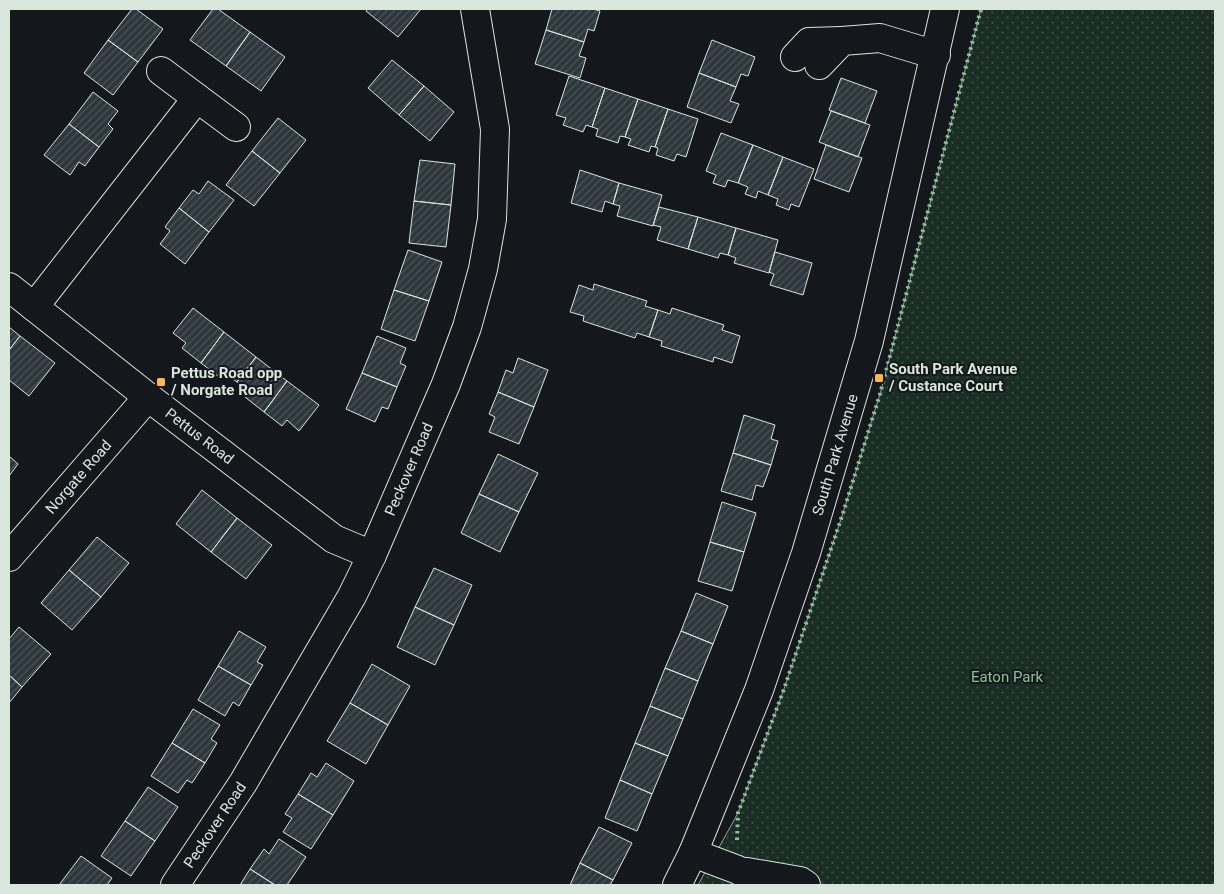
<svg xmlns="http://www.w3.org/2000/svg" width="1224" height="894" viewBox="0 0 1224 894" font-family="Roboto,sans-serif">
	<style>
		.park { fill: url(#park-dots); stroke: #939e99 }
		.building { fill: url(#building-hatch); stroke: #d8e6dc }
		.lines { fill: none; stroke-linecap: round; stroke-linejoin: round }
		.minor-casing { stroke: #d8e6dc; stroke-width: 30 }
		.minor { stroke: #14181c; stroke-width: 28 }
		.hedge { stroke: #8ac095; stroke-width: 4; stroke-dasharray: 2.5 4; stroke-linecap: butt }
		.poi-dot { fill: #ffb74d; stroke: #14181c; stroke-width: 2 }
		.labels { text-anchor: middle; stroke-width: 4; stroke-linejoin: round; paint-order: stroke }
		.poi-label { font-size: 15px; font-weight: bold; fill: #d8e6dc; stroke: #14181c; text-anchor: start }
		.street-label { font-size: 15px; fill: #d8e6dc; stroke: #14181c }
		.park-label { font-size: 15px; fill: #8ac095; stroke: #14181c }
	</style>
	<defs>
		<pattern id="park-dots" width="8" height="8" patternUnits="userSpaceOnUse" patternTransform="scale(1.25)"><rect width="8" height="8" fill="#1a2d24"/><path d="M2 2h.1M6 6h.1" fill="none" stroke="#3b4b43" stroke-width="1.8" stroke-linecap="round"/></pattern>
		<pattern id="building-hatch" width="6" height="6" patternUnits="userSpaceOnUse" patternTransform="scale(1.25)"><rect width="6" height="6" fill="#2c363c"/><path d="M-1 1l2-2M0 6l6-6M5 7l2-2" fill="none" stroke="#4a5358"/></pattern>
	</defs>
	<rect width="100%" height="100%" fill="#14181c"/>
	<path class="park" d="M981,9H1215V885H698L738,813L784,689L843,513L880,394Z"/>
	<path class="building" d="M132,9H136L163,29L138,62L108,40Z
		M213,9H218L250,32L226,66L190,40Z
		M368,9H421L398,37L366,11Z
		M552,9H593L600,11L594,31L588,29L584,42L546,30Z
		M546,30L584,42L579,56L586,58L580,78L535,64Z
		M250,32L285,57L261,91L226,66Z
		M108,40L138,62L113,95L84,73Z
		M712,40L755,57L748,76L741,74L736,87L699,73Z
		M392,60L424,86L399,115L368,88Z
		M699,73L736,87L730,101L739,104L731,123L687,107Z
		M569,76L605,88L592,127L586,125L583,132L563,125L566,118L556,115Z
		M841,78L877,91L865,123L829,110Z
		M424,86L454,112L430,141L399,115Z
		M605,88L638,99L625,137L620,136L618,143L596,136L598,129L592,127Z
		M93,92L118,111L108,124L113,129L99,147L69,124Z
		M638,99L668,109L655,147L651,146L649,152L628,145L631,139L625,137Z
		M668,109L698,119L686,157L677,154L674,161L656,155L658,148L655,147Z
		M831,111L870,125L858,157L819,142Z
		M278,118L306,140L280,173L252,151Z
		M69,124L99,147L85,166L79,162L70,175L44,155Z
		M721,133L753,145L738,183L728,180L725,187L713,183L716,175L706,171Z
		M753,145L783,157L768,195L758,191L756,198L745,194L748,187L738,183Z
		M826,145L862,158L849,192L814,179Z
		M252,151L280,173L254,206L226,185Z
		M783,157L814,169L799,207L791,204L789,210L776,205L778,199L768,195Z
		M420,160L455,164L451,205L414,201Z
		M580,170L619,183L613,204L605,201L602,212L571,203Z
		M208,181L234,200L209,232L179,208L193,190L199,194Z
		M619,183L662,195L653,226L617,216L620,206L613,204Z
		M414,201L451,205L446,247L409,243Z
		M659,207L698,217L688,249L657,240L661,227L653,225Z
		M179,208L209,232L185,264L160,244L170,231L165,227Z
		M698,217L736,228L728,255L720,253L718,258L688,249Z
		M736,228L778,240L769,273L734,263L736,258L728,255Z
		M408,250L442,262L429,301L394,290Z
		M775,252L812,263L803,295L770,285L774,274L769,272Z
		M594,284L647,301L645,306L658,310L649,337L637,333L635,338L583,321L584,316L570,312L579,285L593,290Z
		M394,290L429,301L415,341L381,329Z
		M193,308L224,332L201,363L182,348L186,343L173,333Z
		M672,308L724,325L722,330L740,336L732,363L714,357L713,362L661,346L662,341L649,337L658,310L670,314Z
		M9,327L20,336L9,350Z
		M224,332L256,357L237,382L223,372L219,377L201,363Z
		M20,336L55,363L29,396L9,380V350Z
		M377,336L406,348L400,363L406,366L397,387L362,373Z
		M256,357L287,381L264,412L245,397L249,392L237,382Z
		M518,358L548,370L534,407L498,392L506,370L513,373Z
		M362,373L397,387L388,409L382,407L375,422L346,409Z
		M287,381L319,405L299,431L287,420L282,426L264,412Z
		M498,392L534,407L519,444L489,432L495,417L489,414Z
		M744,415L775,425L771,439L778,441L771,465L733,453Z
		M733,453L771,465L763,487L756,485L752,500L721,491Z
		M498,454L538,473L519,512L479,494Z
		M9,456L18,464L9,476Z
		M202,490L237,518L211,552L176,524Z
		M479,494L519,512L500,552L461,533Z
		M722,502L756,513L744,552L710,542Z
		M237,518L272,545L246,579L211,552Z
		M97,537L129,563L101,597L69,570Z
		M710,542L744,552L732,591L698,581Z
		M434,568L472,585L454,625L415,607Z
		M69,570L101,597L72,630L41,603Z
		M696,593L728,606L713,644L681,631Z
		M415,607L454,625L435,665L397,647Z
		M19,627L51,654L22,687L9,675V639Z
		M239,631L266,647L257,662L263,665L251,685L218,666Z
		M681,631L713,644L698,681L665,668Z
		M372,664L410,686L388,725L350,703Z
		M218,666L251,685L239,706L233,702L225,716L198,700Z
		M665,668L698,681L683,719L650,706Z
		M9,675L22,687L9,703Z
		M350,703L388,725L366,764L327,741Z
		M650,706L683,719L668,756L635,743Z
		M193,709L220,725L211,739L217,743L205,763L172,743Z
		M172,743L205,763L192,783L187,780L178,793L151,776Z
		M635,743L668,756L652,794L620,780Z
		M326,763L354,781L333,815L298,794L311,773L317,777Z
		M620,780L652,794L637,831L605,818Z
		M148,787L178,807L155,841L125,821Z
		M298,794L333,815L311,849L283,832L292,818L285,814Z
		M125,821L155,841L131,876L101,856Z
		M599,827L632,843L613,880L580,863Z
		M279,839L306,857L287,885H275L250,869L264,849L269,854Z
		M81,856L112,878L107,885H59Z
		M580,863L613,880L610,885H570Z
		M250,869L275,885H240Z"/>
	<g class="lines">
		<defs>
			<g id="minor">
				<path d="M795,57L809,42L842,41"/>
				<path d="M819,65L842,41L880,38L936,55"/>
				<path d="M161,71L197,98"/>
				<path id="s1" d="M9,287L148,397L334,539L372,555"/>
				<path d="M34,307L197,98L236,127"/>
				<path id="s2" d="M9,557L148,397"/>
				<path d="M693,853L738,870L765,885"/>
				<path d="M747,872L800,881L806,885"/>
				<path id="s3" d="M175,885L243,783L352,596L372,555L446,384L467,327L483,269L492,219L495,129L475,9"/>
				<path id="s4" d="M677,885L693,853L759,690L806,553L869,341L945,9"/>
			</g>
		</defs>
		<use href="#minor" class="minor-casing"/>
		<use href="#minor" class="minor"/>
		<path class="hedge" d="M737,840L738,813L784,689L843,513L880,394L981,9"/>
	</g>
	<g class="poi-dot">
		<rect x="874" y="373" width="10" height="10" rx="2.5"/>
		<rect x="156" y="377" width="10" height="10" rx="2.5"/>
	</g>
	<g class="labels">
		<g class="poi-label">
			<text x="889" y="374">South Park Avenue<tspan x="889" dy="17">/ Custance Court</tspan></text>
			<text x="171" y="378">Pettus Road opp<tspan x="171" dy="17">/ Norgate Road</tspan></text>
		</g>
		<g class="street-label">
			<text dy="5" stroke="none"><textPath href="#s1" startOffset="242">Pettus Road</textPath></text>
			<text dy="5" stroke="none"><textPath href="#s4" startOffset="459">South Park Avenue</textPath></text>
			<text dy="5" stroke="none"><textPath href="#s3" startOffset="478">Peckover Road</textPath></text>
			<text dy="5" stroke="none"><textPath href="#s2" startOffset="106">Norgate Road</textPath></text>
			<text dy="5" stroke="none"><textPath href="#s3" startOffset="72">Peckover Road</textPath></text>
		</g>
		<g class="park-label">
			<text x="1007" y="682">Eaton Park</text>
		</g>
	</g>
	<rect width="1224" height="894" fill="none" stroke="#d8e6dc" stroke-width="20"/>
</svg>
